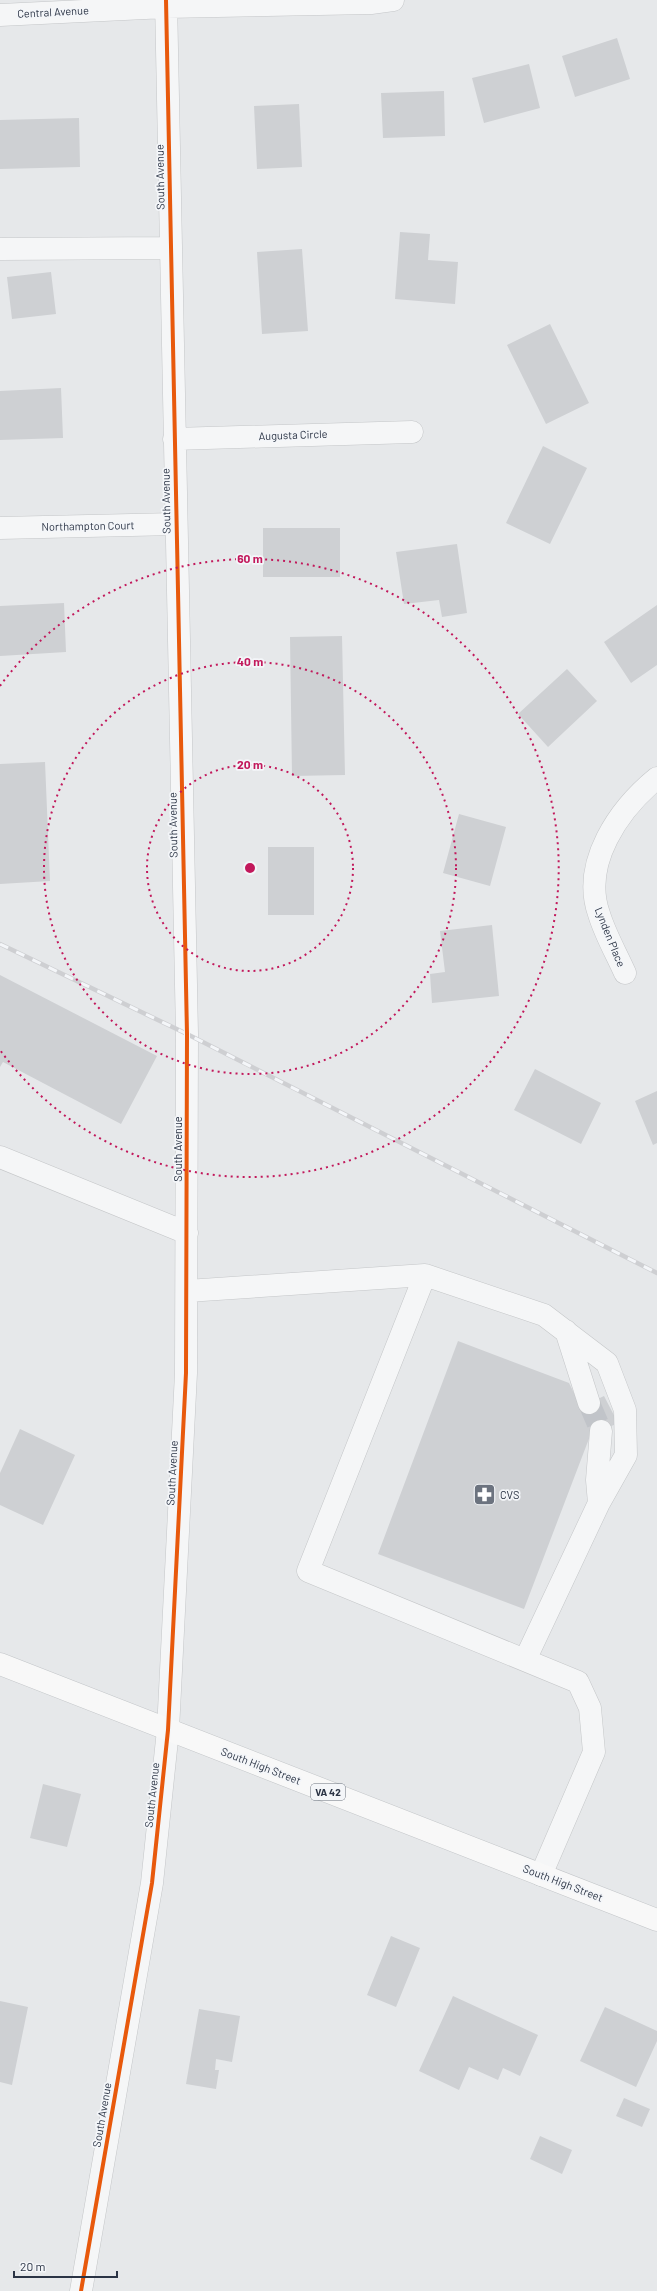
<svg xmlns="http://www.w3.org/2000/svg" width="657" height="2291" viewBox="0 0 657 2291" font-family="Barlow,sans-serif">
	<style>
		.building { fill: #ced0d3 }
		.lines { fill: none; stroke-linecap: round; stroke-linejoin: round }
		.minor-tunnel { stroke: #c1c4c9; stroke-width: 22; stroke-dasharray: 22 11; stroke-linecap: butt }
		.minor-casing { stroke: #c4c6c8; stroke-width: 23 }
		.major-casing { stroke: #c2c5c8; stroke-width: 23 }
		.minor { stroke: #f5f6f7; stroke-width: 22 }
		.major { stroke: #f8f8f8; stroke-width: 22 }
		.rail-casing { stroke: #cecfd2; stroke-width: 4.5 }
		.rail { stroke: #f4f6f9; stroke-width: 3; stroke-dasharray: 9; stroke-linecap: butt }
		.cycleway-casing { stroke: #f4f6f9; stroke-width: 6 }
		.cycleway { stroke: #e8590c; stroke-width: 4 }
		.ring { fill: none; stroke: #c2185b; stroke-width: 2; stroke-dasharray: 2 4 }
		.labels { text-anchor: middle; stroke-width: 3.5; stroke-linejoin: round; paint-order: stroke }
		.shield { fill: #f4f6f9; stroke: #676e7b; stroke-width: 1 }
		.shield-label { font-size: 10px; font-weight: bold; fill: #2b3445 }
		.street-label { font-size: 11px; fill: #2b3445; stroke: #f4f6f9 }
		.poi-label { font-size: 11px; fill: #2b3445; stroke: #f4f6f9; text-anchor: start }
		.centre { fill: #c2185b; stroke: #f4f6f9; stroke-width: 2 }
		.ring-label { font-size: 12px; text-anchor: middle; font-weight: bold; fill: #c2185b; stroke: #f4f6f9; stroke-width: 3.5; stroke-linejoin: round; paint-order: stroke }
	</style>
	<rect width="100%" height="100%" fill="#e6e8ea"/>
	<path class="building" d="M617,38L630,79L575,97L562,56Z
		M529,64L540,108L484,123L472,78Z
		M444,91L445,136L383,138L381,93Z
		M299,104L302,167L257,169L254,106Z
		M79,118L80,167L0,169V120Z
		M400,232L430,234L428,260L458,262L455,304L395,299Z
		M302,249L308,331L262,334L257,252Z
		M51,272L56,314L12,319L7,277Z
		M550,324L589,403L546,424L507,345Z
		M61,388L63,438L0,440V391Z
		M543,446L587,468L550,544L506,523Z
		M263,528H340V577H263Z
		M457,544L467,613L442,617L439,600L404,604L396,552Z
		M64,603L66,652L0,656V606Z
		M657,605V665L631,683L604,642Z
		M342,636L345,775L292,776L290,637Z
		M567,669L597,701L548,747L518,714Z
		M45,762L50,881L0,884V764Z
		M459,814L506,827L490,886L443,873Z
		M268,847H314V915H268Z
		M492,925L499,996L432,1003L430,974L445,972L440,931Z
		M0,975L157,1056L121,1124L3,1062L0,1067Z
		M535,1069L601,1103L581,1144L514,1110Z
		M657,1091V1143L653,1145L635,1101Z
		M458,1341L569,1383L581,1407L604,1396L618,1423L590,1436L524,1609L378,1554Z
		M20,1429L75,1455L43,1525L0,1505V1473Z
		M43,1784L81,1794L67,1847L30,1838Z
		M391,1936L420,1948L396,2007L367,1995Z
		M453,1996L538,2035L520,2076L503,2068L498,2080L469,2067L459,2090L419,2071Z
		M0,2001L28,2007L12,2085L0,2082Z
		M605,2007L657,2031V2041L636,2087L580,2061Z
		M199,2009L240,2016L232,2062L216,2059L215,2070H219L216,2089L186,2084Z
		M624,2098L650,2109L642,2127L616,2116Z
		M540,2136L572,2150L562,2174L530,2159Z"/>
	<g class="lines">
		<path class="minor-tunnel" d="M589,1403L601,1431"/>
		<defs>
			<path id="minor" d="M0,15L166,7L371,3L393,0
				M0,249L170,248
				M174,439L412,432
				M0,528L175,524
				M625,973C616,953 605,934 599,914C581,863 619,809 657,778
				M0,1157L187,1233
				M425,1275L544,1315L607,1363L625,1410L626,1455L599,1503L525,1660
				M187,1291L425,1275L308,1571L578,1682L590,1708L594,1752L541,1875
				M566,1331L589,1403
				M599,1503L597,1480L601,1431
				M81,2291L152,1883L168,1730L186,1373L187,1034L166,0"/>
			<path id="major" d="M0,1664L657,1920"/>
		</defs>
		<use href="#minor" class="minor-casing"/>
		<use href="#major" class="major-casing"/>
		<use href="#minor" class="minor"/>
		<use href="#major" class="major"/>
		<defs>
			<path id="rail" d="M0,944L187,1034L657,1273"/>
		</defs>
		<use href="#rail" class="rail-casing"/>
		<use href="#rail" class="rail"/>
		<defs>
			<path id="cycleway" d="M81,2291L152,1883L168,1730L186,1373L187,1034L166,0"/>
		</defs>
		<use href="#cycleway" class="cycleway-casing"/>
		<use href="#cycleway" class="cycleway"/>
	</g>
	<g class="ring">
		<circle cx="250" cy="868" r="103"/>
		<circle cx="250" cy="868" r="206"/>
		<path d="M0 686A309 309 0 1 1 0 1050"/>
	</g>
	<defs>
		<symbol id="pharmacy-square" viewBox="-11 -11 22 22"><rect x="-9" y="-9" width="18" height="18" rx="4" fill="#6c737f" stroke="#f4f6f9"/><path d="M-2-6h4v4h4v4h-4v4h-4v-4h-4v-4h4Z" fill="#fff"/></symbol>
	</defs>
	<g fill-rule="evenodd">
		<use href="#pharmacy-square" x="472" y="1482" width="25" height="25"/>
	</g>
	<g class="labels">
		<rect class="shield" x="311" y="1784" width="34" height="16" rx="3"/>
		<g class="shield-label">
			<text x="328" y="1796">VA 42</text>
		</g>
		<g class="street-label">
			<text transform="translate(53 12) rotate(-3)" y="4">Central Avenue</text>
			<text transform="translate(160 177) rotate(-91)" y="4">South Avenue</text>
			<text transform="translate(293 435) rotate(-2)" y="4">Augusta Circle</text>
			<text transform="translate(166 501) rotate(-91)" y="4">South Avenue</text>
			<text transform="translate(88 526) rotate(-1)" y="4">Northampton Court</text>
			<text transform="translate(173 825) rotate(-91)" y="4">South Avenue</text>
			<text transform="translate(610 937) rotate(68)" y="4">Lynden Place</text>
			<text transform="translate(178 1149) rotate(-90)" y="4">South Avenue</text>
			<text transform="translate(172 1473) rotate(-87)" y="4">South Avenue</text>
			<text transform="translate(261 1766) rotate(21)" y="4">South High Street</text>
			<text transform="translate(152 1795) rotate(-84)" y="4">South Avenue</text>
			<text transform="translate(563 1883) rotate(21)" y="4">South High Street</text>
			<text transform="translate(102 2115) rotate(-80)" y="4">South Avenue</text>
		</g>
		<g class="poi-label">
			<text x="500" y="1499">CVS</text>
		</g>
	</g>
	<circle cx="250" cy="868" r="6" class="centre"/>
	<g class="ring-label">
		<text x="250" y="563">60 m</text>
		<text x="250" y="666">40 m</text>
		<text x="250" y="769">20 m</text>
	</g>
	<path d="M14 2271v6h103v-6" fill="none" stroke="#2b3445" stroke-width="2"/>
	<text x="20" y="2271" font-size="12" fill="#2b3445" stroke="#f4f6f9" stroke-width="3" paint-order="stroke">20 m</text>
</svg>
